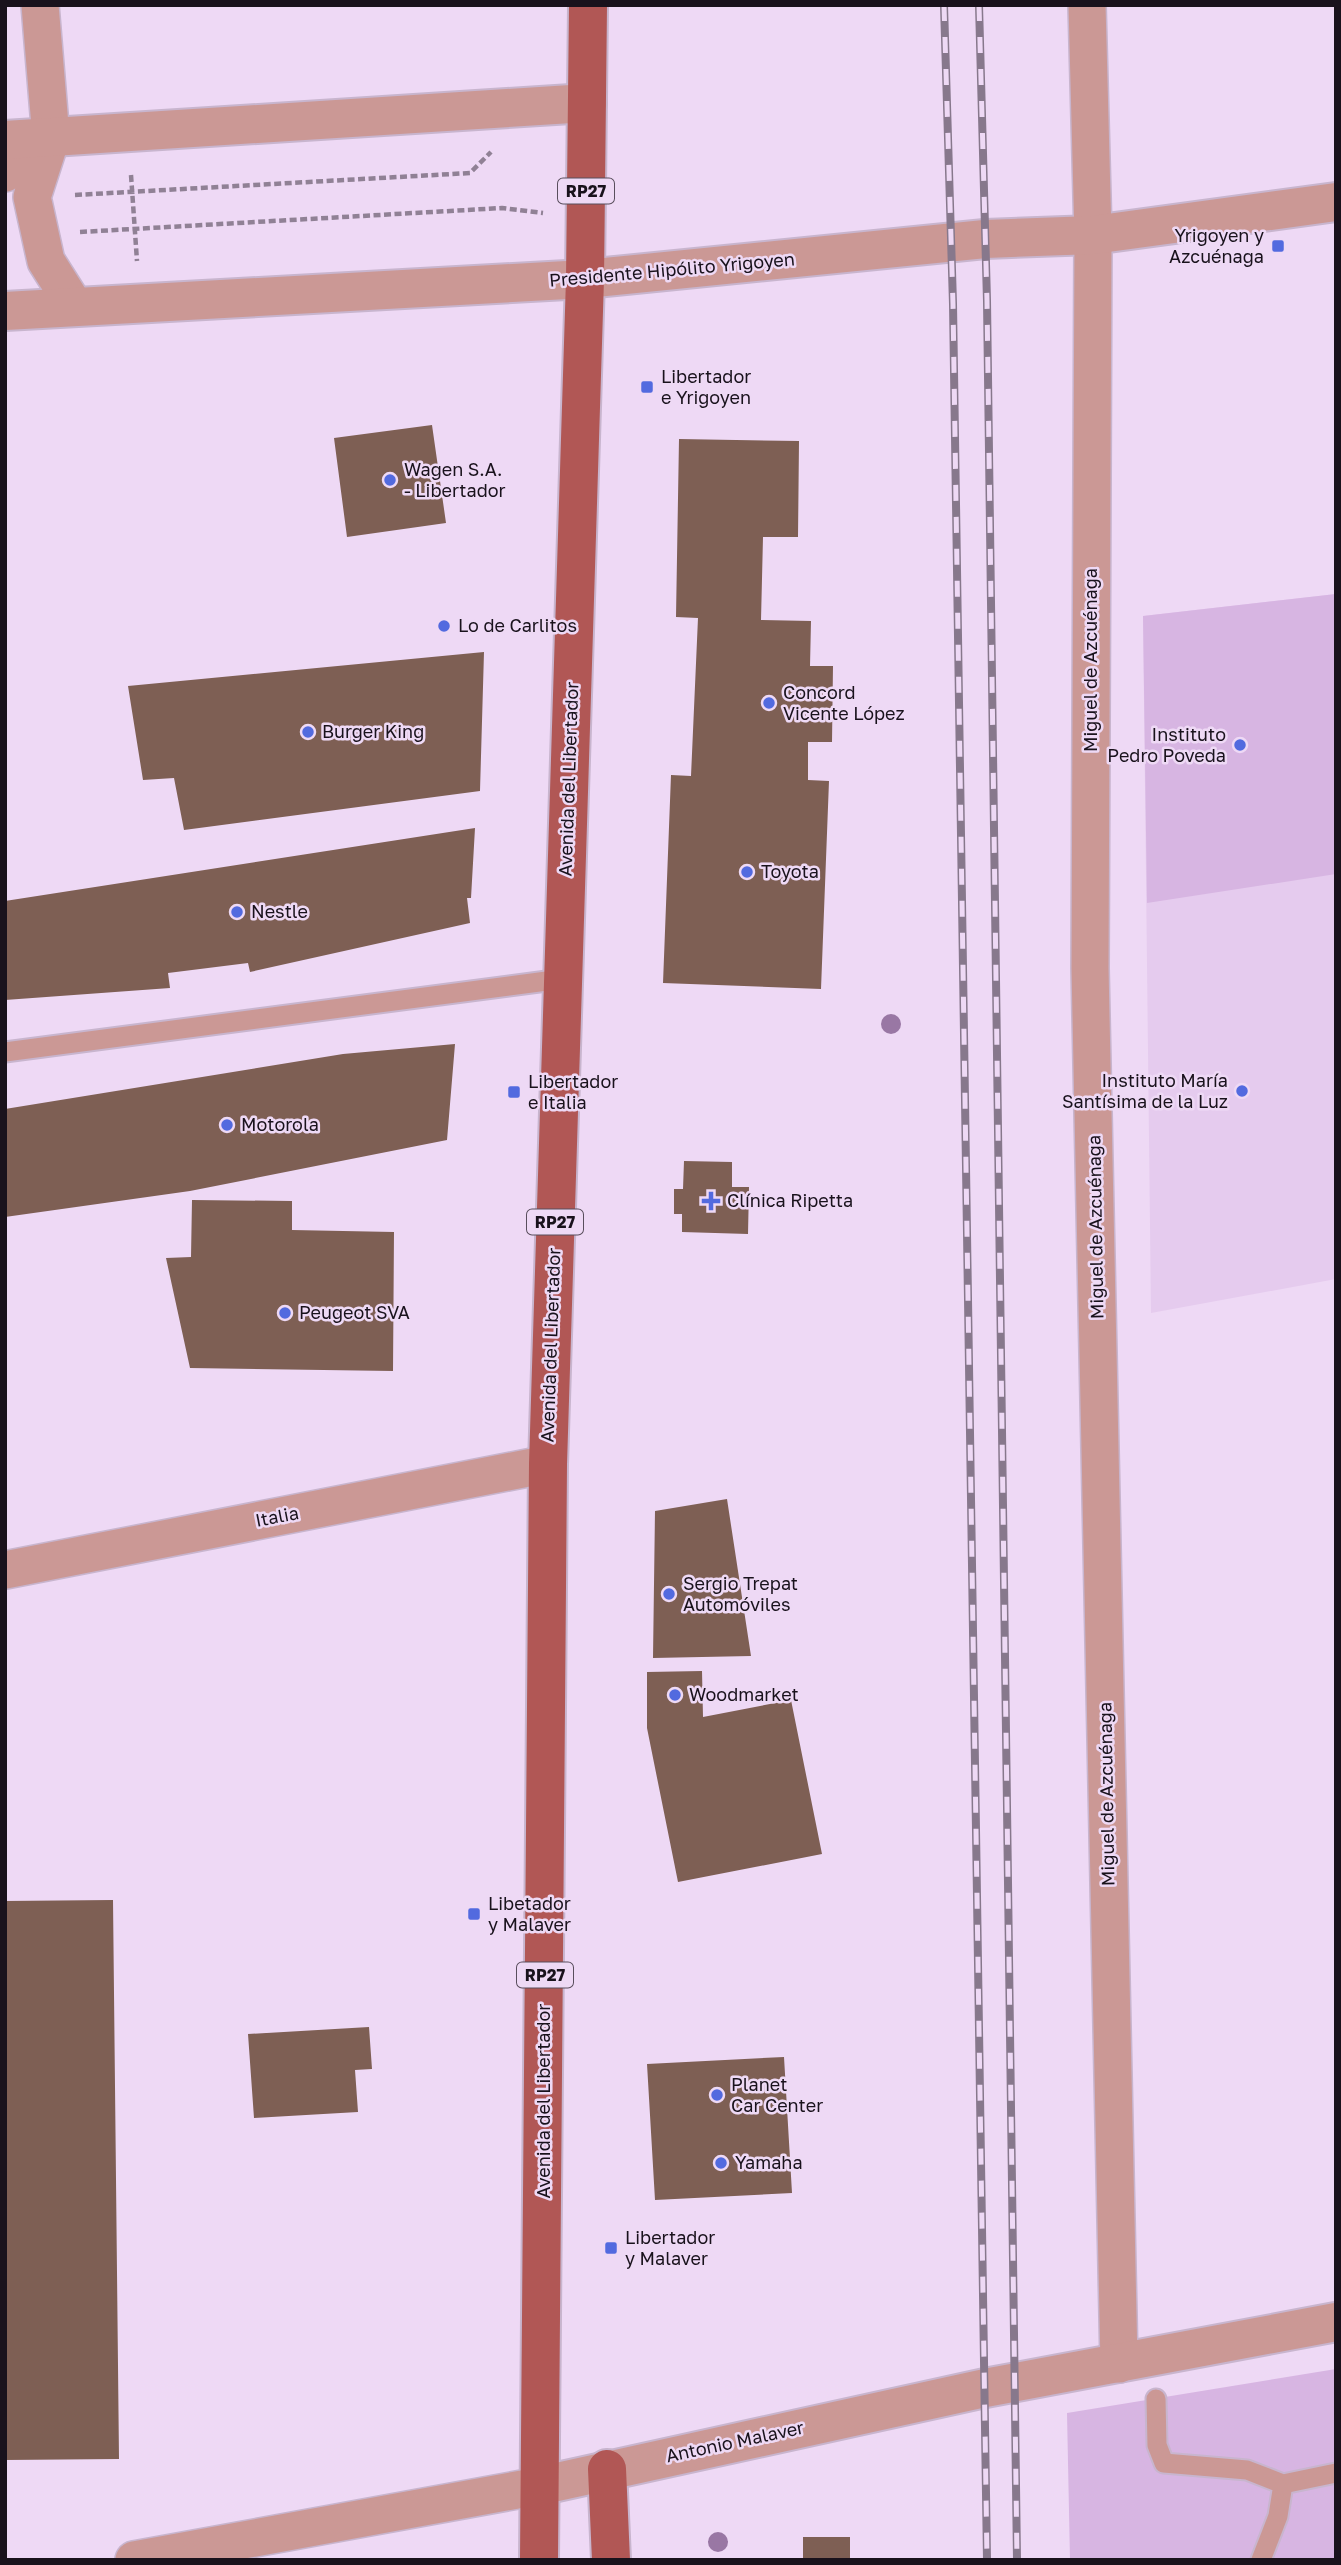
<svg xmlns="http://www.w3.org/2000/svg" width="1341" height="2565" viewBox="0 0 1341 2565" font-family="'Golos Text',sans-serif">
	<style>
		.built { fill: #e5cbee }
		.green { fill: #d7b5e2 }
		.building { fill: #7e5f54 }
		.lines { fill: none; stroke-linecap: round; stroke-linejoin: round }
		.service-casing { stroke: #c8b5ce; stroke-width: 23 }
		.minor-casing { stroke: #c8b5ce; stroke-width: 40 }
		.tertiary-casing { stroke: #c8b5ce; stroke-width: 42 }
		.primary-casing { stroke: #c8b5ce; stroke-width: 42 }
		.path { stroke: #908195; stroke-width: 4.5; stroke-dasharray: 7 3.5; stroke-linecap: butt }
		.service { stroke: #cb9895; stroke-width: 19 }
		.minor { stroke: #cb9895; stroke-width: 37 }
		.tertiary { stroke: #cb9895; stroke-width: 38 }
		.primary { stroke: #b15755; stroke-width: 38 }
		.rail-casing { stroke: #87788c; stroke-width: 8 }
		.rail { stroke: #eed9f5; stroke-width: 5; stroke-dasharray: 16; stroke-linecap: butt }
		.tree { fill: #9977a4 }
		.poi-dot { fill: #526adf; stroke: #eed9f5; stroke-width: 2.5 }
		.labels { text-anchor: middle; stroke-width: 5; stroke-linejoin: round; paint-order: stroke }
		.shield { fill: #eed9f5; stroke: #594e5d; stroke-width: 2 }
		.shield-label { font-size: 16px; font-weight: bold; fill: #19121c }
		.poi-label { font-size: 18px; fill: #19121c; stroke: #eed9f5; text-anchor: start }
		.street-label { font-size: 18px; fill: #19121c; stroke: #eed9f5 }
	</style>
	<rect width="100%" height="100%" fill="#eed9f5"/>
	<path class="built" d="M1336,594V1279L1151,1313L1143,616Z"/>
	<path class="green" d="M1336,594V874L1147,903L1143,616Z
		M1336,2369V2560H1070L1067,2413Z"/>
	<path class="building" d="M432,425L446,523L347,537L334,438Z
		M679,439L799,441L798,537H763L761,620L811,621L810,666H833L832,742H808V780L829,781L821,989L663,983L671,775L691,776L698,618L676,617Z
		M484,652L480,791L184,830L174,778L143,780L128,686Z
		M475,828L471,898H467L470,923L250,972L248,963L168,973L170,988L5,1000V901Z
		M455,1044L447,1140L190,1191L5,1217V1109L343,1054Z
		M684,1161L732,1162V1187H749L748,1234L682,1232V1214H674V1189H683Z
		M192,1200L292,1201V1230L394,1232L393,1371L190,1368L166,1258L191,1257Z
		M727,1499L751,1656L653,1658L655,1511Z
		M702,1671L703,1717L791,1700L822,1854L678,1882L647,1728V1672Z
		M113,1900L119,2459L5,2460V1901Z
		M369,2027L372,2069L355,2070L358,2112L254,2118L248,2034Z
		M784,2057L792,2193L655,2200L647,2064Z
		M803,2537H850V2560H803Z"/>
	<g class="lines">
		<defs>
			<path id="service" d="M5,1052L562,979
				M1156,2399L1157,2445L1164,2463L1247,2470L1283,2484L1278,2516L1261,2560
				M1283,2484L1336,2473"/>
			<path id="minor" d="M40,5L51,138L32,197L46,261L75,307
				M1087,5L1093,235L1090,968L1119,2364
				M5,173L51,138
				M5,1570L548,1464
				M134,2560L539,2486"/>
			<path id="tertiary" d="M5,140L587,103
				M5,311L585,279L985,239L1093,235L1336,202
				M539,2486L985,2388L1336,2322"/>
			<path id="primary" d="M607,2469L611,2560
				M539,2560L548,1464L585,279L588,5"/>
		</defs>
		<use href="#service" class="service-casing"/>
		<use href="#minor" class="minor-casing"/>
		<use href="#tertiary" class="tertiary-casing"/>
		<use href="#primary" class="primary-casing"/>
		<path class="path" d="M131,175L137,261
			M75,195L470,173L491,152
			M80,232L502,208L543,213"/>
		<use href="#service" class="service"/>
		<use href="#minor" class="minor"/>
		<use href="#tertiary" class="tertiary"/>
		<use href="#primary" class="primary"/>
		<defs>
			<path id="rail" d="M944,5L953,304L987,2560
				M979,5L987,301L1017,2560"/>
		</defs>
		<use href="#rail" class="rail-casing"/>
		<use href="#rail" class="rail"/>
	</g>
	<g class="tree">
		<circle cx="891" cy="1024" r="10"/>
		<circle cx="718" cy="2542" r="10"/>
	</g>
	<g class="poi-dot">
		<rect x="1271" y="239" width="14" height="14" rx="3.5"/>
		<rect x="640" y="380" width="14" height="14" rx="3.5"/>
		<circle cx="390" cy="480" r="7"/>
		<circle cx="444" cy="626" r="7"/>
		<circle cx="769" cy="703" r="7"/>
		<circle cx="308" cy="732" r="7"/>
		<circle cx="1240" cy="745" r="7"/>
		<circle cx="747" cy="872" r="7"/>
		<circle cx="237" cy="912" r="7"/>
		<circle cx="1242" cy="1091" r="7"/>
		<rect x="507" y="1085" width="14" height="14" rx="3.5"/>
		<circle cx="227" cy="1125" r="7"/>
		<path d="M707.5 1190.5h7v7h7v7h-7v7h-7v-7h-7v-7h7z"/>
		<circle cx="285" cy="1313" r="7"/>
		<circle cx="669" cy="1594" r="7"/>
		<circle cx="675" cy="1695" r="7"/>
		<rect x="467" y="1907" width="14" height="14" rx="3.5"/>
		<circle cx="717" cy="2095" r="7"/>
		<circle cx="721" cy="2163" r="7"/>
		<rect x="604" y="2241" width="14" height="14" rx="3.5"/>
	</g>
	<g class="labels">
		<g class="shield">
			<rect x="558" y="178.5" width="56" height="25" rx="5"/>
			<rect x="527" y="1209.5" width="56" height="25" rx="5"/>
			<rect x="517" y="1962.5" width="56" height="25" rx="5"/>
		</g>
		<g class="shield-label">
			<text x="586" y="197">RP27</text>
			<text x="555" y="1228">RP27</text>
			<text x="545" y="1981">RP27</text>
		</g>
		<g class="poi-label">
			<text x="1264" y="242" text-anchor="end">Yrigoyen y<tspan x="1264" dy="21">Azcuénaga</tspan></text>
			<text x="661" y="383">Libertador<tspan x="661" dy="21">e Yrigoyen</tspan></text>
			<text x="404" y="476">Wagen S.A.<tspan x="404" dy="21">- Libertador</tspan></text>
			<text x="458" y="632">Lo de Carlitos</text>
			<text x="783" y="699">Concord<tspan x="783" dy="21">Vicente López</tspan></text>
			<text x="322" y="738">Burger King</text>
			<text x="1226" y="741" text-anchor="end">Instituto<tspan x="1226" dy="21">Pedro Poveda</tspan></text>
			<text x="761" y="878">Toyota</text>
			<text x="251" y="918">Nestle</text>
			<text x="1228" y="1087" text-anchor="end">Instituto María<tspan x="1228" dy="21">Santísima de la Luz</tspan></text>
			<text x="528" y="1088">Libertador<tspan x="528" dy="21">e Italia</tspan></text>
			<text x="241" y="1131">Motorola</text>
			<text x="727" y="1207">Clínica Ripetta</text>
			<text x="299" y="1319">Peugeot SVA</text>
			<text x="683" y="1590">Sergio Trepat<tspan x="683" dy="21">Automóviles</tspan></text>
			<text x="689" y="1701">Woodmarket</text>
			<text x="488" y="1910">Libetador<tspan x="488" dy="21">y Malaver</tspan></text>
			<text x="731" y="2091">Planet<tspan x="731" dy="21">Car Center</tspan></text>
			<text x="735" y="2169">Yamaha</text>
			<text x="625" y="2244">Libertador<tspan x="625" dy="21">y Malaver</tspan></text>
		</g>
		<g class="street-label">
			<text transform="translate(672 270) rotate(-5)" y="6">Presidente Hipólito Yrigoyen</text>
			<text transform="translate(1091 660) rotate(-90)" y="6">Miguel de Azcuénaga</text>
			<text transform="translate(569 779) rotate(-88)" y="6">Avenida del Libertador</text>
			<text transform="translate(1096 1227) rotate(-91)" y="6">Miguel de Azcuénaga</text>
			<text transform="translate(551 1345) rotate(-88)" y="6">Avenida del Libertador</text>
			<text transform="translate(277 1517) rotate(-11)" y="6">Italia</text>
			<text transform="translate(1107 1794) rotate(-91)" y="6">Miguel de Azcuénaga</text>
			<text transform="translate(544 2101) rotate(-90)" y="6">Avenida del Libertador</text>
			<text transform="translate(735 2442) rotate(-12)" y="6">Antonio Malaver</text>
		</g>
	</g>
	<rect width="1341" height="2565" fill="none" stroke="#19121c" stroke-width="14"/>
</svg>
